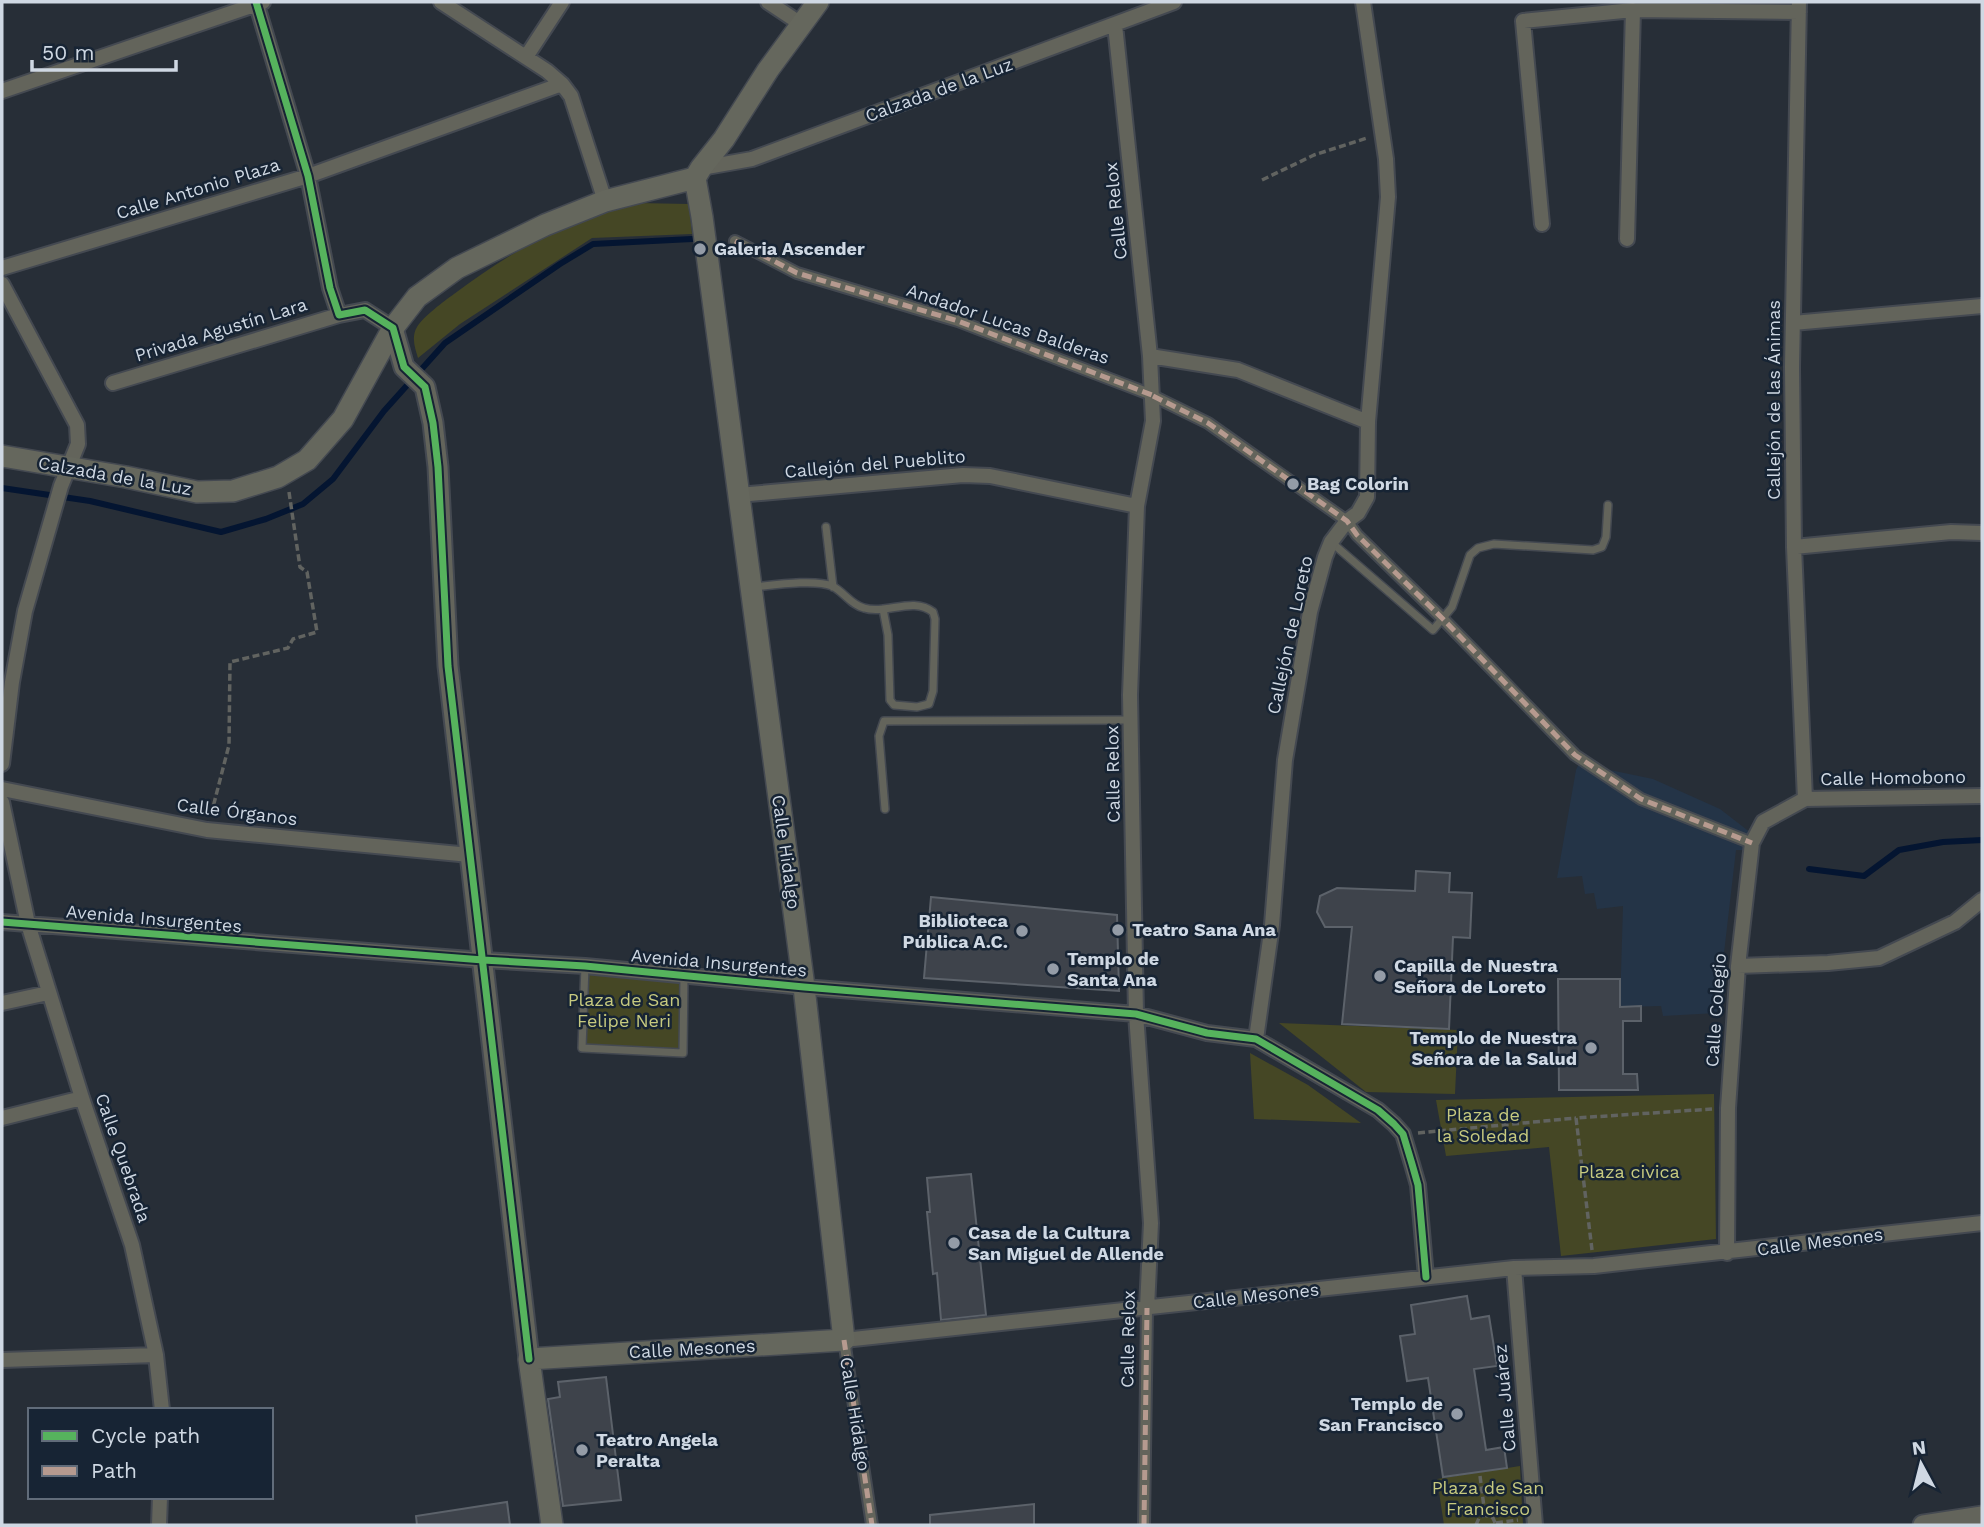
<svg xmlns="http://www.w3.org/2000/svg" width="1984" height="1527" viewBox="0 0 1984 1527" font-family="'Work Sans',sans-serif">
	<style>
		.built { fill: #243447 }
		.green { fill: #454725 }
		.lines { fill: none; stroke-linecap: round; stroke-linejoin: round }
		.stream { stroke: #041531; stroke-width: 6 }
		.building { fill: #3e434b; stroke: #5c626a; stroke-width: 2 }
		.service-casing { stroke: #444951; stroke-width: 10 }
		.pedestrian-casing { stroke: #444951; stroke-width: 14 }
		.minor-casing { stroke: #444951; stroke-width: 18 }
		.tertiary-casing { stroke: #444951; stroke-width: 23 }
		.secondary-casing { stroke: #444951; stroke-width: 24 }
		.path { stroke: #616360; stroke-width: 3.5; stroke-dasharray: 7 3.5; stroke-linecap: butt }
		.service { stroke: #63645b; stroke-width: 7 }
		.pedestrian { stroke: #63645b; stroke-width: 10 }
		.minor { stroke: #63645b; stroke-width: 14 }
		.tertiary { stroke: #63645b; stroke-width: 19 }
		.secondary { stroke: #65675d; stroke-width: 21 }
		.quiet { stroke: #b69a8f; stroke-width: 5; stroke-dasharray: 10 5; stroke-linecap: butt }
		.cycleway-casing { stroke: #172434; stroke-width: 11 }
		.cycleway { stroke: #56b35d; stroke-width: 7 }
		.poi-dot { fill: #949ca7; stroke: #172434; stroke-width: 2.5 }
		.labels { text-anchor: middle; stroke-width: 5; stroke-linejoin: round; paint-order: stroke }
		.street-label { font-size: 18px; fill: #cfd8e3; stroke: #172434 }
		.poi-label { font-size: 18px; font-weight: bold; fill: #cfd8e3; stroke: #172434; text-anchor: start }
		.park-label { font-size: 18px; fill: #c7ca7f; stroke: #172434 }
	</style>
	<rect width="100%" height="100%" fill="#272e37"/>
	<path class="built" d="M1584,753L1605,769L1653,779L1720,809L1751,833L1745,850H1736L1717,1013L1663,1016L1661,1006L1620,1007L1623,906L1597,909L1594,893L1585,894L1582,876L1557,878L1576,770Z"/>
	<path class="green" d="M637,203L689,204L692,234L592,238L460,324L418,358C415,348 411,337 417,327C423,317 444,301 454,294C509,253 569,217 637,203Z
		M585,966L684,976L683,1053L582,1048Z
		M1279,1023L1458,1030L1455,1094L1366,1092Z
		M1250,1053L1308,1085L1361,1123L1254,1119Z
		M1714,1094L1716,1239L1561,1256L1549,1147L1446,1156L1436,1100Z
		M1520,1466L1523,1525H1444L1437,1479Z"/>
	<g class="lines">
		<path class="stream" d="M2,488L90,501L221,532L266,519L303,504L333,479L384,411L445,343L560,264L593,244L692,239
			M1809,869L1864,876L1899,850L1943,842L1982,840"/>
	</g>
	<path class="building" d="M1416,871L1450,873L1449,892L1472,893L1470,938L1453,937L1449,1029L1342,1024L1352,927H1325L1317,912L1320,896L1337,888L1415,891Z
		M931,897L1117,915L1119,991L924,978Z
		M1558,979H1620V1007L1641,1006V1021H1623V1074H1637L1638,1090H1559Z
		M971,1174L986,1315L941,1320L937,1273L933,1274L927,1212H930L927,1178Z
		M1467,1296L1471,1319L1489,1316L1497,1366L1474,1369L1486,1450L1504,1447L1507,1468L1443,1477L1428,1378L1407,1381L1400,1336L1415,1334L1411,1305Z
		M606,1377L621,1500L563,1506L548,1399L560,1397L558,1382Z
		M507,1502L510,1525H417L416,1516Z
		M1034,1504V1525H930V1515Z"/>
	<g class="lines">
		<defs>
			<path id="service" d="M826,527L833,587
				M1331,542L1433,630L1452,607L1470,555L1478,548L1494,544L1593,550L1602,547L1606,537L1608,505
				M755,587C774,585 815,579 832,586C843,591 851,605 864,608C886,615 913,596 933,612L935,619L933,691L929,704L917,707L894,705L890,700L888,635L883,609
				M885,809L879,736L884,721L1130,720
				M585,966L582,1048L683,1053L684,976"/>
			<path id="pedestrian" d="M735,241L797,273L958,321L1152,395
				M1153,396L1208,423L1347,521L1357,535L1443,619L1575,755L1641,799L1752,843
				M844,1340L872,1525
				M1144,1525L1147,1308"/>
			<path id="minor" d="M256,2L308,176L330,288L339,315L365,310L393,328
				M441,2L547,71L562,84L571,96L605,201
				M768,2L801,24
				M1799,2L1792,367L1794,547L1805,799
				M1115,25L1150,356L1153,421L1137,506L1130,695L1136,1014L1151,1223L1147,1308
				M526,57L562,2
				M2,91L263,2
				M701,168L752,159L1174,2
				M1542,224L1523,21L1633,10L1799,12
				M1627,239L1633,10
				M2,268L308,176L562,84
				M2,284L77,425L78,444L61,486L25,611L12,682L2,764
				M1793,323L1982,306
				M1150,356L1238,370L1368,422
				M113,383L339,315
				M738,495L963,475L990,476L1137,506
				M1794,547L1951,532L1982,533
				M2,789L207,830L470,855
				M2,802L28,924L82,1098L132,1245L156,1355L162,1410
				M2,922L483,960L585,966L804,987L1136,1014L1207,1033L1256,1039L1378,1110L1394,1124L1403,1134L1412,1164L1418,1185L1426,1277
				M1738,966L1828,963L1879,958L1955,922L1982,900
				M2,1003L48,993
				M1256,1039L1272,925L1285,760L1310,612L1325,557L1331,542L1347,521L1358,513L1367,497L1368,422L1388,197L1386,159L1363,2
				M2,1118L82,1098
				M1727,1253L1728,1108L1738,966L1752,843L1763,822L1805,799L1982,796
				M1514,1268L1535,1525
				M844,1340L1514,1268L1594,1266L1982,1223
				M2,1360L156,1355
				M159,1525L160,1497"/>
			<path id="tertiary" d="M393,328L404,367L425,387L433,423L438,467L448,666L529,1359
				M1923,1525L1982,1516"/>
			<path id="secondary" d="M695,178L701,168L724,139L768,70L818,2
				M2,456L126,477L197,492L233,491L278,477L307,460L343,419L393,328L417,297L457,268L545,225L605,201L695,178
				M552,1525L529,1359L844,1340L804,987L702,217L695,178"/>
		</defs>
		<use href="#service" class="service-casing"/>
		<use href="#pedestrian" class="pedestrian-casing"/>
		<use href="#minor" class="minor-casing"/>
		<use href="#tertiary" class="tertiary-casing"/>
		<use href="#secondary" class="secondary-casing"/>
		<path class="path" d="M1262,180L1314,155L1367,138
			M211,815L229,745L230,662L288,648L293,639L317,632L307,572L300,567L289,492
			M1418,1133L1576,1118
			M1592,1250L1576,1118L1712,1109
			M1480,1476L1485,1515
			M1496,1523L1518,1520
			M1476,1525L1479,1518L1485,1515L1493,1518L1496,1525"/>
		<use href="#service" class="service"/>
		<use href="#pedestrian" class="pedestrian"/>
		<use href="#minor" class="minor"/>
		<use href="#tertiary" class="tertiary"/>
		<use href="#secondary" class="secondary"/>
		<path class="quiet" d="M735,241L797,273L958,321L1152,395
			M1153,396L1208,423L1347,521L1357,535L1443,619L1575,755L1641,799L1752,843
			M844,1340L872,1525
			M1144,1525L1147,1308"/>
		<defs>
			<path id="cycleway" d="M256,2L308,176L330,288L339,315L365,310L393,328L404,367L425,387L433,423L438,467L448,666L529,1359
				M2,922L483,960L585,966L804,987L1136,1014L1207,1033L1256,1039L1378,1110L1394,1124L1403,1134L1412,1164L1418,1185L1426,1277"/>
		</defs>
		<use href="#cycleway" class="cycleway-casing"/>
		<use href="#cycleway" class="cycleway"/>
	</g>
	<g class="poi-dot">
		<circle cx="700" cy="249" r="7"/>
		<circle cx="1293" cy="484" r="7"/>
		<circle cx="1118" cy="930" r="7"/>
		<circle cx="1022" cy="931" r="7"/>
		<circle cx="1053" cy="969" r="7"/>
		<circle cx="1380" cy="976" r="7"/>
		<circle cx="1591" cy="1048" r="7"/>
		<circle cx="954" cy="1243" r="7"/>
		<circle cx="1457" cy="1414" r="7"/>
		<circle cx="582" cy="1450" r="7"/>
	</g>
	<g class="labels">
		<g class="street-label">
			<text transform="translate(939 90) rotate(-20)" y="6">Calzada de la Luz</text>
			<text transform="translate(198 189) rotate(-17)" y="6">Calle Antonio Plaza</text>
			<text transform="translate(1116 211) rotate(-96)" y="6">Calle Relox</text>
			<text transform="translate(1008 324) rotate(19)" y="6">Andador Lucas Balderas</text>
			<text transform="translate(221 330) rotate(-17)" y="6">Privada Agustín Lara</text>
			<text transform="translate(1774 400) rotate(-90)" y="6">Callejón de las Ánimas</text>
			<text transform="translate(875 464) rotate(-5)" y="6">Callejón del Pueblito</text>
			<text transform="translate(115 476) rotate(10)" y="6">Calzada de la Luz</text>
			<text transform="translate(1290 635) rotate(-78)" y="6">Callejón de Loreto</text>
			<text transform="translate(1113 774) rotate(-91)" y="6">Calle Relox</text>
			<text transform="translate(1893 778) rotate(-1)" y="6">Calle Homobono</text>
			<text transform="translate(237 812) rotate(7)" y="6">Calle Órganos</text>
			<text transform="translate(786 852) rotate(82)" y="6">Calle Hidalgo</text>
			<text transform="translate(154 919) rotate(5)" y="6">Avenida Insurgentes</text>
			<text transform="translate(719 963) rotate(5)" y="6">Avenida Insurgentes</text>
			<text transform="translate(1716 1010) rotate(-86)" y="6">Calle Colegio</text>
			<text transform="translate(123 1158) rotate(71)" y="6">Calle Quebrada</text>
			<text transform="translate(1820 1242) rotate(-7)" y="6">Calle Mesones</text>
			<text transform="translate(1256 1296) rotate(-6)" y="6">Calle Mesones</text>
			<text transform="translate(1128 1339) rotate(-89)" y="6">Calle Relox</text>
			<text transform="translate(692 1349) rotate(-3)" y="6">Calle Mesones</text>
			<text transform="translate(1505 1398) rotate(-95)" y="6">Calle Juárez</text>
			<text transform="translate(855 1414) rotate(81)" y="6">Calle Hidalgo</text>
		</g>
		<g class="poi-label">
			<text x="714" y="255">Galeria Ascender</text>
			<text x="1307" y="490">Bag Colorin</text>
			<text x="1008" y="927" text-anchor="end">Biblioteca<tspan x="1008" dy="21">Pública A.C.</tspan></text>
			<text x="1132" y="936">Teatro Sana Ana</text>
			<text x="1067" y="965">Templo de<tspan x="1067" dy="21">Santa Ana</tspan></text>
			<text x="1394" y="972">Capilla de Nuestra<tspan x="1394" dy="21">Señora de Loreto</tspan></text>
			<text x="1577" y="1044" text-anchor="end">Templo de Nuestra<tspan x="1577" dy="21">Señora de la Salud</tspan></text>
			<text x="968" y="1239">Casa de la Cultura<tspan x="968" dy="21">San Miguel de Allende</tspan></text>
			<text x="1443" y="1410" text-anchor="end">Templo de<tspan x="1443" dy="21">San Francisco</tspan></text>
			<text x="596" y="1446">Teatro Angela<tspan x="596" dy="21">Peralta</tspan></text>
		</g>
		<g class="park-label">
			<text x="624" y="1006">Plaza de San<tspan x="624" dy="21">Felipe Neri</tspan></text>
			<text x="1483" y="1121">Plaza de<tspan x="1483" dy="21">la Soledad</tspan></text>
			<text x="1629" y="1178">Plaza civica</text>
			<text x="1488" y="1494">Plaza de San<tspan x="1488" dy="21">Francisco</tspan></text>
		</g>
	</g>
	<rect width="1984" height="1527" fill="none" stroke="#cfd8e3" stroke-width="7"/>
	<rect x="28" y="1408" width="245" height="91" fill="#172434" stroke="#616c7a" stroke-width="2"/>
	<rect x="42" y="1431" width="35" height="10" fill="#56b35d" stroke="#616c7a" stroke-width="2"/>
	<text x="91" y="1443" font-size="21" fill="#cfd8e3">Cycle path</text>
	<rect x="42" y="1466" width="35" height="10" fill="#b69a8f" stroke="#616c7a" stroke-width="2"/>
	<text x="91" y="1478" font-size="21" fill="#cfd8e3">Path</text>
	<g transform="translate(1921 1464) rotate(353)" stroke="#172434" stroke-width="5" paint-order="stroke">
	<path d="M0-5L12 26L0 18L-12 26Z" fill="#cfd8e3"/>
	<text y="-10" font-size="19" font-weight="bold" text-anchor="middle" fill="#cfd8e3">N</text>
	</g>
	<path d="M32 60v10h144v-10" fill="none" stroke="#cfd8e3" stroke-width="3.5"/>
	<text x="42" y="60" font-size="21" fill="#cfd8e3" stroke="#172434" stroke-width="5" paint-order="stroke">50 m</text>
</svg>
